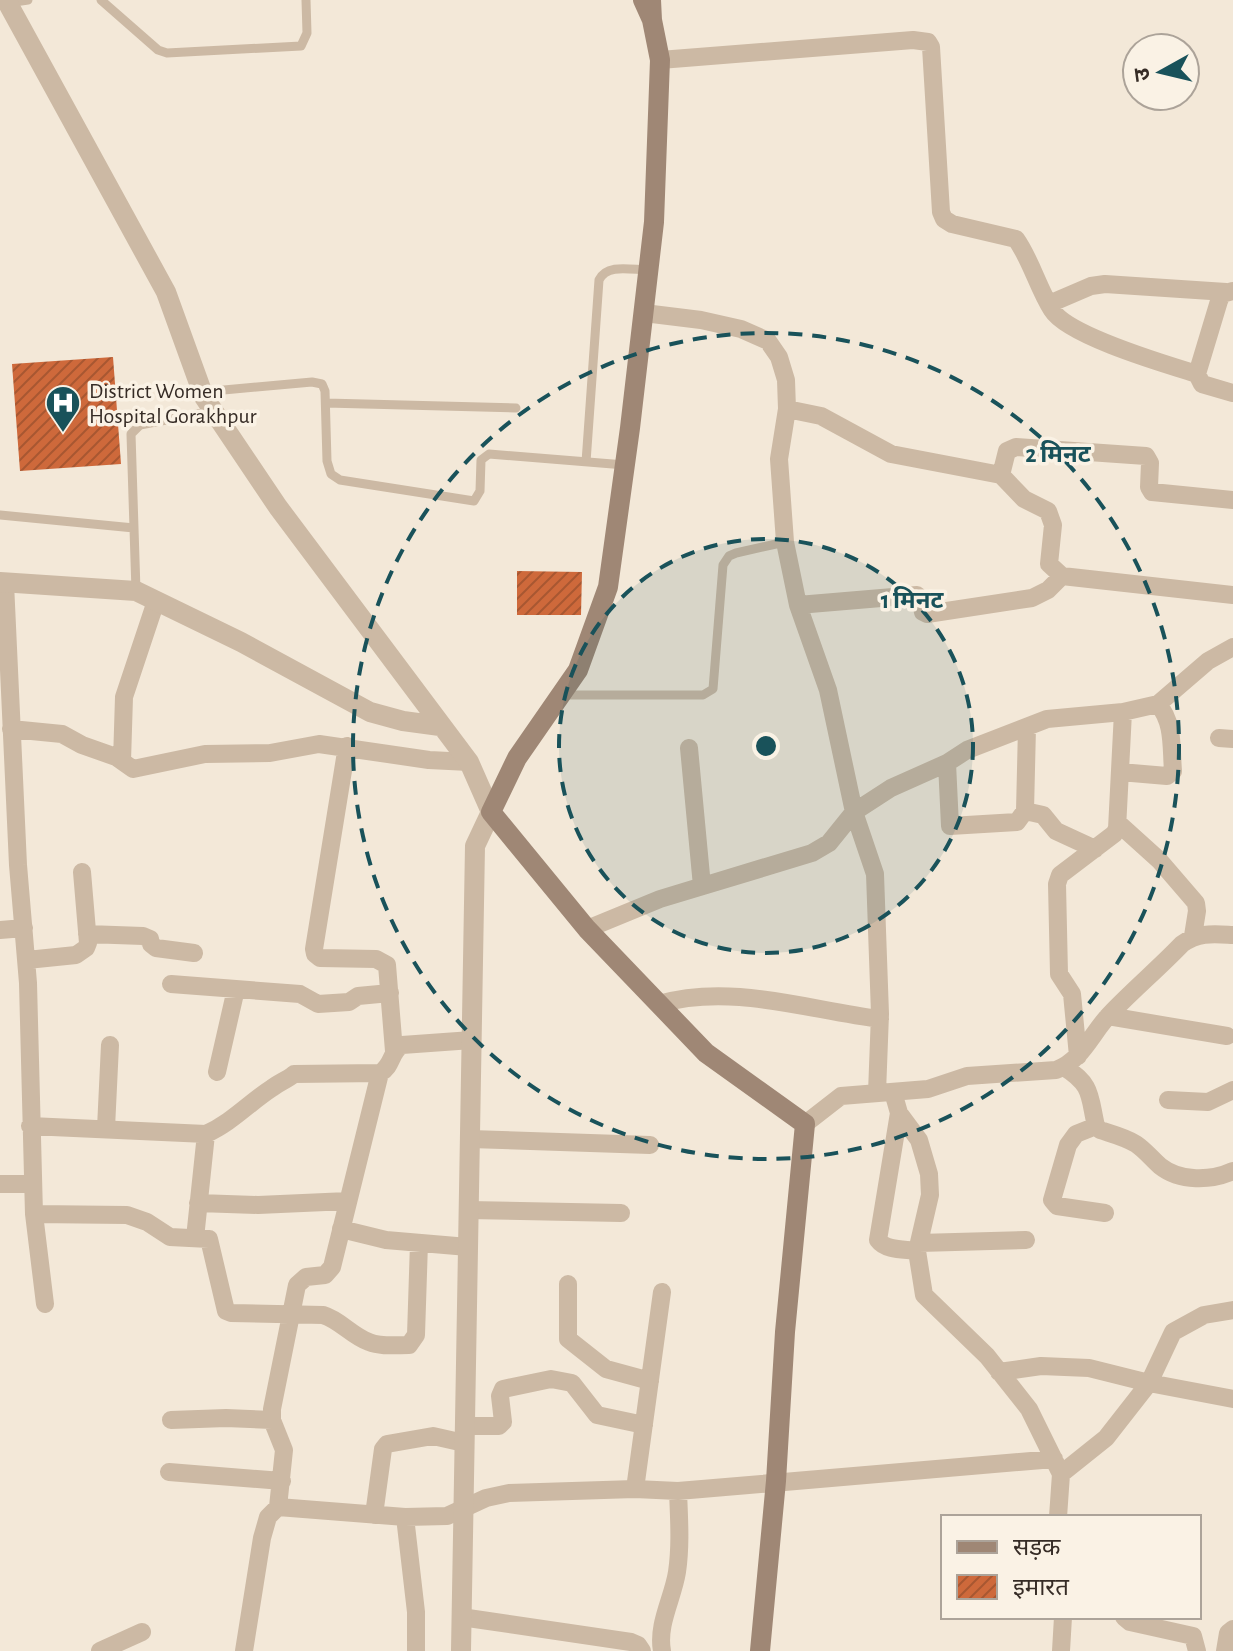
<svg xmlns="http://www.w3.org/2000/svg" width="1233" height="1651" viewBox="0 0 1233 1651" font-family="'Alegreya Sans','Noto Sans Devanagari',sans-serif">
	<style>
		.building { fill: url(#building-hatch) }
		.lines { fill: none; stroke-linecap: round; stroke-linejoin: round }
		.service { stroke: #ccb9a4; stroke-width: 9 }
		.minor { stroke: #ccb9a4; stroke-width: 18 }
		.tertiary { stroke: #ccb9a4; stroke-width: 20 }
		.secondary { stroke: #9f8775; stroke-width: 20 }
		.ring { fill: none; stroke: #19525a; stroke-width: 4; stroke-dasharray: 14 10 }
		.labels { text-anchor: middle; stroke-width: 7; stroke-linejoin: round; paint-order: stroke }
		.poi-label { font-size: 22px; fill: #362c26; stroke: #faf2e5; text-anchor: start }
		.centre { fill: #19525a; stroke: #faf2e5; stroke-width: 4 }
		.ring-label { font-size: 24px; text-anchor: middle; font-weight: bold; fill: #19525a; stroke: #faf2e5; stroke-width: 7; stroke-linejoin: round; paint-order: stroke }
	</style>
	<defs>
		<pattern id="building-hatch" width="6" height="6" patternUnits="userSpaceOnUse" patternTransform="scale(2)"><rect width="6" height="6" fill="#ce693b"/><path d="M-1 1l2-2M0 6l6-6M5 7l2-2" fill="none" stroke="#a85731"/></pattern>
	</defs>
	<rect width="100%" height="100%" fill="#f3e8d8"/>
	<path class="building" d="M113,357L121,464L20,471L12,364Z
		M517,571L582,572L581,615H517Z"/>
	<g class="lines">
		<path class="service" d="M101,0L158,50L167,53L301,46L307,33L306,0
			M8,3L28,0
			M202,392L312,382L322,384L325,391L327,461L331,474L340,480L474,501L480,491L481,460L489,454L625,465
			M326,403L516,408
			M586,462L599,280C607,263 632,270 648,270
			M0,515L134,528
			M136,591L131,434L140,425L213,411
			M561,695H703L713,689L723,565L729,556L736,553L785,542"/>
		<path class="minor" d="M660,60L913,40L928,42L931,47L941,212L944,219L952,224L1016,239C1031,260 1038,288 1052,310C1068,336 1165,364 1197,374
			M1233,291L1222,294L1219,301L1197,374L1202,384L1233,393
			M1049,304L1091,286L1105,284L1226,292
			M644,313L701,320L741,329L768,341L779,357L786,380L787,409L779,459L785,542L798,605L828,690L854,812L875,874L880,1014L877,1093
			M787,409L821,416L891,454L1001,475L1024,499L1048,511L1053,525L1049,564L1062,576L1233,595
			M1001,475L1007,451L1016,447L1146,456L1150,463L1149,487L1152,492L1233,500
			M5,583L18,865L28,983L34,1214L45,1304
			M798,605L917,595L920,598L923,612L927,614L1032,598L1048,590L1062,576
			M11,729L62,734L82,745L116,757L133,769L205,754L270,753L319,744L429,760L469,762
			M1219,738L1233,739
			M347,746L314,949L315,954L320,958L376,959L387,965L394,1051
			M689,748L702,886
			M122,761L124,697L156,601
			M947,763L950,826L1017,822L1025,811L1027,727
			M1120,772L1167,776L1173,771C1171,747 1174,723 1158,704
			M1025,811L1043,815L1056,831L1095,849
			M1118,823L1159,860L1196,903L1197,911L1193,936
			M587,929L660,899L812,853L829,843L854,812L891,788L947,763L967,750L1047,719L1123,712L1158,704L1208,661L1233,647
			M0,930L24,928
			M87,934L143,936L150,939L151,944L156,948L194,953
			M27,960L76,955L86,948L88,943L82,872
			M171,984L300,994L318,1004L349,1002L358,996L390,993
			M659,1004C731,983 808,1010 880,1019
			M1108,1016L1227,1036
			M1078,1056L1072,994L1059,974L1057,884L1060,875L1114,834L1117,829L1123,712
			M1064,1067C1093,1085 1089,1096 1096,1126L1100,1130C1112,1134 1125,1137 1136,1144C1145,1150 1152,1159 1160,1166C1180,1182 1211,1181 1233,1171
			M217,1072L236,989
			M893,1092L899,1113L919,1140L929,1174L930,1195L917,1251L924,1295L987,1356L1029,1409L1061,1474L1058,1517
			M1168,1100L1208,1102L1233,1090
			M899,1113L878,1240C886,1251 905,1249 917,1251
			M805,1124L841,1096L928,1089L967,1076L1056,1070C1082,1061 1092,1032 1111,1013C1134,989 1159,968 1182,944C1199,932 1213,934 1233,935
			M30,1126L206,1134C231,1123 249,1103 272,1088C280,1082 287,1080 294,1074L380,1073C393,1066 390,1052 402,1045L472,1040
			M1096,1126L1076,1134L1068,1145L1052,1200L1057,1206L1105,1213
			M106,1128L110,1045
			M470,1139L650,1145
			M0,1184H32
			M198,1203L258,1205L348,1201
			M468,1210L621,1213
			M34,1214L127,1215L147,1222L170,1237L209,1239L226,1311L231,1313L323,1315C340,1320 352,1336 369,1342C381,1347 396,1345 409,1345L416,1335L419,1243
			M341,1229L386,1240L468,1247
			M195,1238L206,1134
			M919,1243L1026,1240
			M568,1284V1339L606,1369L650,1381
			M999,1372L1041,1366L1089,1368L1149,1383L1233,1399
			M171,1420L226,1418L272,1420
			M464,1426H499L503,1422L500,1396L503,1389L551,1379L572,1383L597,1415L644,1425
			M169,1472L282,1481
			M1061,1474L1106,1438L1149,1383L1173,1332L1204,1315L1233,1310
			M635,1489L662,1292
			M278,1507L284,1450L272,1420V1409L297,1285L306,1277L325,1275L332,1267L380,1073
			M374,1515L383,1449L387,1444L433,1436L464,1443
			M405,1517L416,1612V1651
			M461,1617L631,1642L638,1645L642,1651
			M1124,1617L1130,1622L1193,1636L1197,1651
			M100,1651L142,1632
			M244,1651L262,1538L268,1517L278,1507L405,1517L447,1516L486,1498L509,1493L635,1489L678,1491L1054,1459
			M662,1651C657,1624 673,1598 677,1572C681,1545 679,1518 678,1491
			M1061,1651L1063,1617
			M1225,1651L1228,1633L1233,1629"/>
		<path class="tertiary" d="M6,0L166,292L204,397L278,507L469,762L491,812L475,846L461,1651
			M0,582L136,591L241,642L370,712L403,721L440,726"/>
		<path class="secondary" d="M643,0L652,20L651,0
			M652,20L660,60L654,222L630,428L608,587L578,670L517,758L491,812L587,929L706,1053L805,1124L785,1332L776,1481L760,1651"/>
	</g>
	<circle cx="766" cy="746" r="207" fill="#19525a" fill-opacity=".12"/>
	<g class="ring">
		<circle cx="766" cy="746" r="207"/>
		<circle cx="766" cy="746" r="413"/>
	</g>
	<defs>
		<symbol id="hospital-pin" viewBox="-11 -11 22 30"><path d="M0 17L-7.5 6A9.5 9.5 0 1 1 7.5 6Z" fill="#19525a" stroke="#faf2e5"/><path d="M-5-5h3v3.5h4V-5h3V5h-3V1.5h-4V5h-3Z" fill="#fff"/></symbol>
	</defs>
	<g fill-rule="evenodd">
		<use href="#hospital-pin" x="43" y="383" width="40" height="54"/>
	</g>
	<g class="labels">
		<g class="poi-label">
			<text x="89" y="398">District Women<tspan x="89" dy="25">Hospital Gorakhpur</tspan></text>
		</g>
	</g>
	<circle cx="766" cy="746" r="12" class="centre"/>
	<g class="ring-label">
		<text x="1058" y="462">2 मिनट</text>
		<text x="912" y="608">1 मिनट</text>
	</g>
	<rect x="941" y="1515" width="260" height="104" fill="#faf2e5" stroke="#aca399" stroke-width="2"/>
	<rect x="957" y="1541" width="40" height="12" fill="#9f8775" stroke="#aca399" stroke-width="2"/>
	<text x="1013" y="1555" font-size="24" fill="#362c26">सड़क</text>
	<rect x="957" y="1575" width="40" height="24" fill="url(#building-hatch)" stroke="#aca399" stroke-width="2"/>
	<text x="1013" y="1595" font-size="24" fill="#362c26">इमारत</text>
	<g transform="translate(1161 72) rotate(262)"><circle r="38" fill="#faf2e5" stroke="#aca399" stroke-width="2"/>
	<path d="M0-6L14 30L0 20L-14 30Z" fill="#19525a"/>
	<text y="-12" font-size="22" font-weight="bold" text-anchor="middle" fill="#362c26">उ</text>
	</g>
</svg>
